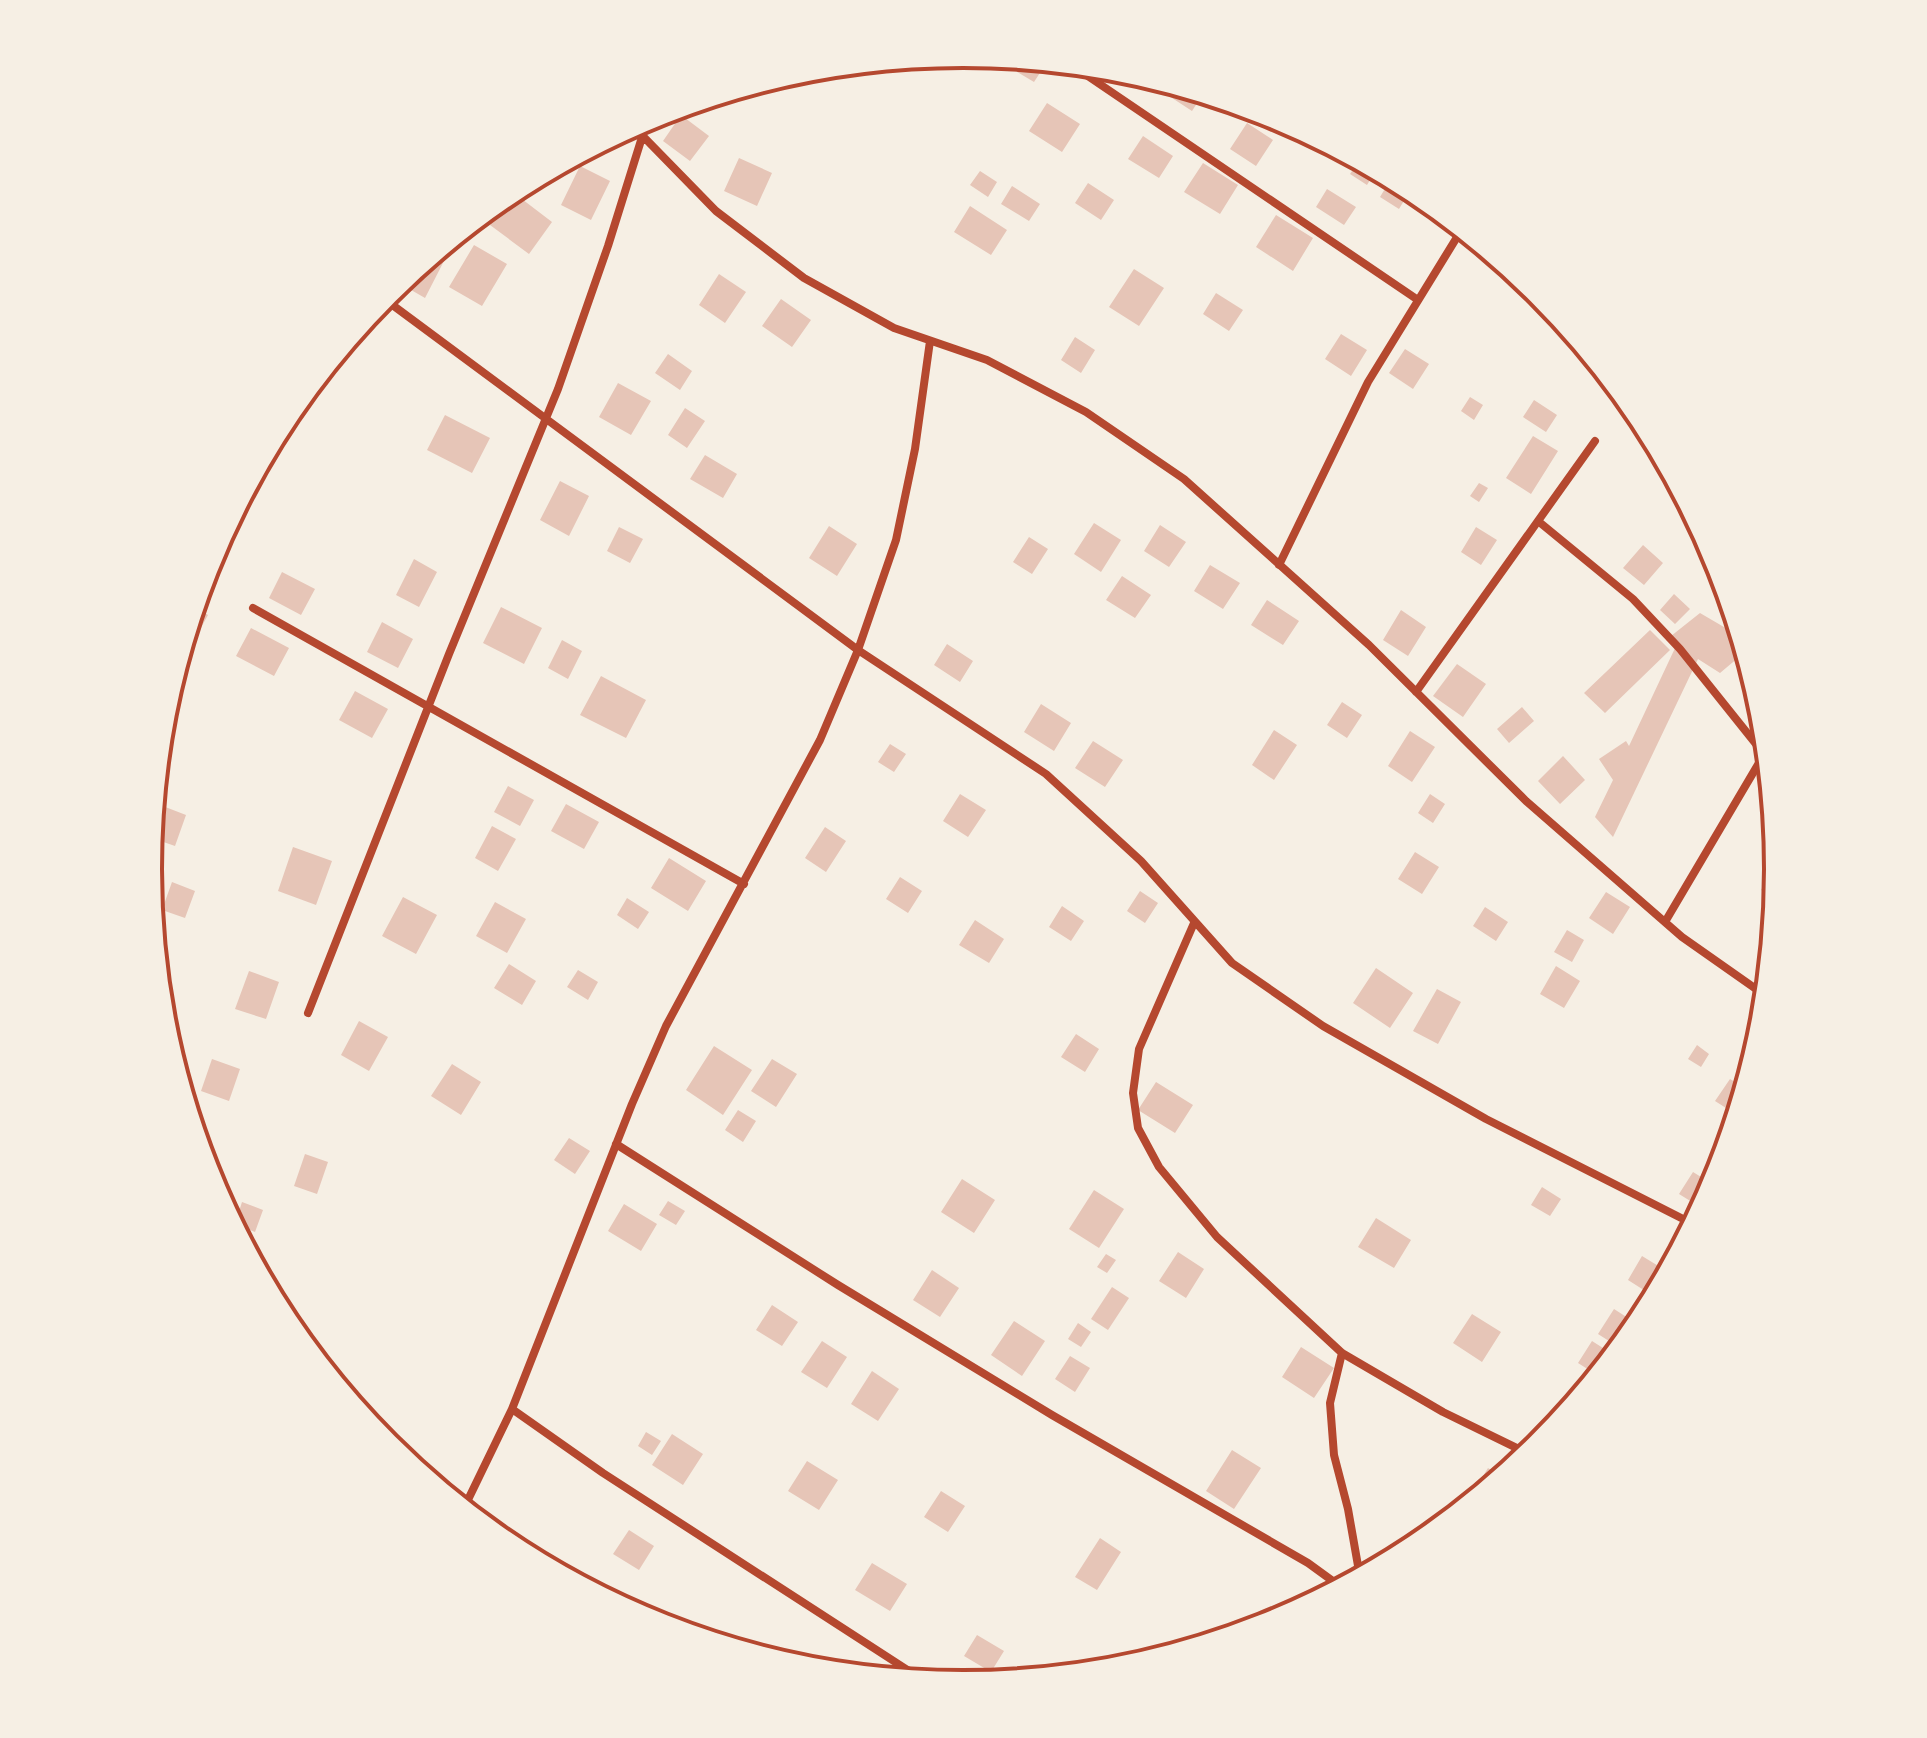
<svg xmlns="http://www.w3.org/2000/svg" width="1927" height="1738" viewBox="0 0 1927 1738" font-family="Montserrat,sans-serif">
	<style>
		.building { fill: #e6c5b7 }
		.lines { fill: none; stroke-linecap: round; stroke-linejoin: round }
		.minor { stroke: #b5482f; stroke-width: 8 }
		.rim { fill: none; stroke: #b5482f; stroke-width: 4 }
	</style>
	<rect width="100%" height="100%" fill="#f6efe4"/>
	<path class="building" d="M1014,59L1047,62L1034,82L1009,67Z
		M1176,86L1203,94L1192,111L1169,96Z
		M1047,103L1080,124L1062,152L1029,131Z
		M681,115L709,136L690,161L663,141Z
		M1247,123L1273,140L1256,166L1230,149Z
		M1143,136L1173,156L1159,178L1128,159Z
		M739,158L772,173L757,206L724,191Z
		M1359,161L1376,170L1367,185L1350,174Z
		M1203,163L1238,185L1220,214L1184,192Z
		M580,166L610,181L591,220L561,205Z
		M980,171L997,182L988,197L970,185Z
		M1389,182L1408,194L1399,209L1380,197Z
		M1088,183L1114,200L1101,220L1075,203Z
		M1012,186L1040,204L1029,221L1001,204Z
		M1327,189L1356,207L1344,225L1316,207Z
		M514,193L552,222L529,254L490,225Z
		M970,206L1007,230L991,255L954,232Z
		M1276,215L1313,238L1293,271L1256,247Z
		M474,245L507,264L482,306L449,287Z
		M433,255L444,261L425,298L399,283Z
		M1134,269L1164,288L1139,326L1109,307Z
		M719,274L746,292L725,323L699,305Z
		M1216,293L1243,310L1229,331L1203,314Z
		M781,299L811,320L792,347L762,326Z
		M1341,334L1367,350L1351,376L1325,359Z
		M1075,337L1095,350L1081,373L1061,360Z
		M1405,349L1429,364L1413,389L1389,373Z
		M668,354L692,371L680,390L655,373Z
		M618,383L651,401L631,435L599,417Z
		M1470,397L1483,405L1474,420L1461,411Z
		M1534,400L1557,415L1546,432L1523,417Z
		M685,408L705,421L687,448L668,435Z
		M445,415L490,438L472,473L427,450Z
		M1533,436L1558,451L1531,494L1506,478Z
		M705,455L737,474L723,498L690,479Z
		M560,481L589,496L569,536L540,520Z
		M1479,483L1488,488L1479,502L1470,496Z
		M1094,523L1121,540L1101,572L1074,554Z
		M1160,525L1186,542L1169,567L1144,551Z
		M829,526L857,544L837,576L809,558Z
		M619,527L643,539L630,563L607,551Z
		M1476,527L1497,540L1481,565L1461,552Z
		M1029,537L1048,549L1032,574L1013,562Z
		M1643,545L1663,563L1644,585L1623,568Z
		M414,559L437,572L419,607L396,595Z
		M1210,565L1240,583L1223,609L1194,591Z
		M282,572L315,589L301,615L269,598Z
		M1122,576L1151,595L1135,618L1106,600Z
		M1674,594L1690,609L1675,624L1660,610Z
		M1267,600L1299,621L1283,645L1251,625Z
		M195,607L208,615L192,644L185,641Z
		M501,607L542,628L524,664L483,643Z
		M1401,610L1426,627L1408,656L1383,640Z
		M1700,613L1741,637L1745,652L1720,673L1698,659L1613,837L1595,817L1613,780L1599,759L1626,741L1629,746L1676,646L1666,640Z
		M382,622L413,639L398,668L367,652Z
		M251,628L289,648L274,676L236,656Z
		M1650,630L1670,650L1605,713L1584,693Z
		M562,640L582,651L568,679L548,668Z
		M947,644L973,661L960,682L934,665Z
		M1457,664L1486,684L1463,717L1433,696Z
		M601,676L646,700L626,738L580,715Z
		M355,691L388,709L372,738L339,720Z
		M1342,702L1362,715L1347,738L1327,725Z
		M1041,704L1071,723L1054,751L1024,732Z
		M1522,707L1534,721L1509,743L1497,729Z
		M1274,730L1297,745L1274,780L1252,765Z
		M1410,731L1435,747L1412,782L1388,766Z
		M1093,741L1123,760L1105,787L1075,768Z
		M890,744L906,754L894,772L878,762Z
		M1563,756L1585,780L1560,804L1538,781Z
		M508,786L534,800L520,826L494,812Z
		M960,794L986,810L968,837L943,821Z
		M1430,794L1445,804L1433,823L1418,813Z
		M155,803L186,815L175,846L152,838Z
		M566,804L599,822L584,849L551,831Z
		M1772,808L1775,831L1762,823Z
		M492,826L516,839L498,871L475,858Z
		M825,827L846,841L826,872L805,858Z
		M293,847L332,861L316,905L278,891Z
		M1415,852L1439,867L1422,894L1398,879Z
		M669,858L706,881L688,911L651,888Z
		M1774,869L1778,872L1776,899L1761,890Z
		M900,877L922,891L908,913L886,899Z
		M172,882L195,891L185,918L162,910Z
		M1140,891L1158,903L1145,923L1127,911Z
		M1606,892L1630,907L1613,934L1589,918Z
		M403,897L437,915L416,954L382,936Z
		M627,898L649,912L638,929L617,915Z
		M495,902L526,919L507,953L476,936Z
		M1062,906L1084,921L1071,941L1049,927Z
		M1485,907L1508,922L1496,941L1473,926Z
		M975,920L1004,939L989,963L959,945Z
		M1567,930L1584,940L1572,962L1554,952Z
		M509,964L536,981L522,1005L494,988Z
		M1556,966L1580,981L1564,1008L1540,994Z
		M1376,968L1413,993L1390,1028L1353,1003Z
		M578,970L598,982L588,1000L567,987Z
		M249,971L279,982L266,1019L235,1009Z
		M1437,989L1461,1002L1438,1044L1413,1031Z
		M359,1021L388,1037L369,1071L341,1055Z
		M1076,1034L1099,1049L1085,1072L1061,1057Z
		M1697,1045L1709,1054L1701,1067L1688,1059Z
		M714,1046L752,1070L723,1115L686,1090Z
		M212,1059L240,1069L229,1101L201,1091Z
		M772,1059L797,1074L776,1107L751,1091Z
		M452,1064L481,1082L461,1115L431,1096Z
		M1730,1079L1745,1088L1737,1115L1715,1101Z
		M1156,1082L1193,1105L1175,1133L1138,1110Z
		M738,1110L756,1121L743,1142L725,1130Z
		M569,1138L590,1151L575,1174L554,1160Z
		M305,1154L328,1162L317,1194L294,1186Z
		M1693,1172L1714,1185L1700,1207L1679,1194Z
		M962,1179L995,1200L974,1233L941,1212Z
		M1542,1187L1561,1199L1550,1216L1531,1205Z
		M1094,1190L1124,1209L1099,1248L1069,1229Z
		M668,1201L685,1211L676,1225L659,1215Z
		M242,1202L263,1210L255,1232L235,1224Z
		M624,1204L657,1224L641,1251L608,1231Z
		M1376,1218L1411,1240L1394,1268L1358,1247Z
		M1178,1252L1204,1269L1186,1298L1159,1281Z
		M1106,1254L1116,1260L1107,1273L1097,1267Z
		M1642,1256L1665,1270L1650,1294L1628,1280Z
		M932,1270L959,1288L940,1317L913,1300Z
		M1112,1287L1129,1298L1108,1330L1091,1319Z
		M772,1305L798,1322L782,1346L756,1330Z
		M1614,1309L1639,1325L1620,1348L1598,1334Z
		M1472,1314L1501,1332L1482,1362L1453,1343Z
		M1014,1321L1045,1341L1022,1376L991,1355Z
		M1078,1323L1091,1332L1081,1347L1068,1339Z
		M822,1341L847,1357L827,1388L801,1372Z
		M1592,1341L1614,1355L1597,1375L1578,1363Z
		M1301,1347L1334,1368L1314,1398L1282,1377Z
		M1070,1356L1090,1368L1075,1392L1055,1379Z
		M872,1371L899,1389L878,1421L851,1404Z
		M646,1432L661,1441L652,1455L638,1446Z
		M672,1434L703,1454L683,1485L652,1465Z
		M1232,1450L1261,1468L1234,1509L1206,1491Z
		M807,1461L838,1480L819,1510L788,1491Z
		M1488,1468L1501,1477L1469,1503L1467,1502Z
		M941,1491L965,1506L948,1532L924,1517Z
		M629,1530L654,1546L639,1570L613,1554Z
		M1100,1538L1121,1552L1097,1590L1075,1577Z
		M872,1563L907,1584L890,1611L855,1590Z
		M977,1635L1004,1651L991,1672L964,1656Z
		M818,1657L840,1672L810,1669Z"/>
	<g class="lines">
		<path class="minor" d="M1076,68L1418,300
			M633,126L716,211L804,278L894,328L987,360L1086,412L1184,479L1369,645L1526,801L1682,937L1766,996
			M383,298L858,650L1046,774L1141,861L1232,963L1323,1026L1486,1119L1693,1224
			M1538,521L1633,599L1680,649L1764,754
			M1279,565L1368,382L1462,229
			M253,608L744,884
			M1416,692L1595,441
			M1665,922L1766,751
			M1194,923L1139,1049L1133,1093L1138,1128L1159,1167L1217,1237L1342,1353L1443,1412L1529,1454
			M308,1013L449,654L558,389L608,246L648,118
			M616,1144L838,1285L1052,1415L1308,1563L1341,1587
			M1342,1353L1330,1403L1334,1455L1348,1509L1360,1577
			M512,1409L603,1473L923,1680
			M464,1508L512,1409L632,1104L666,1026L820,740L858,650L896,540L915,449L930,341"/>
	</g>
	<path d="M0 0H1927V1738H0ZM162 869a801 801 0 1 1 1602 0a801 801 0 1 1-1602 0Z" fill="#f6efe4" fill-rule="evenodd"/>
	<path class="rim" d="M162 869a801 801 0 1 1 1602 0a801 801 0 1 1-1602 0Z"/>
</svg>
